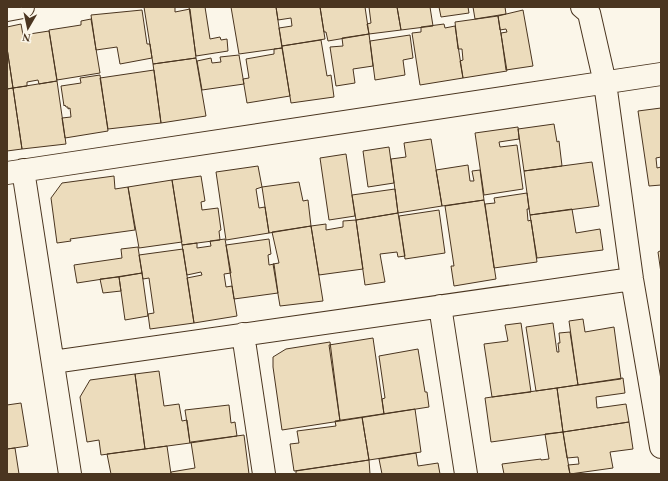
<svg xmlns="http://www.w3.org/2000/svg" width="668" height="481" viewBox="0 0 668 481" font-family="Georgia,serif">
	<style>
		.building { fill: #ecdcbc; stroke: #4a3520 }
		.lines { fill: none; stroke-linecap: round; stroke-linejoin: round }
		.street-casing { stroke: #4a3520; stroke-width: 24 }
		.street { stroke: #fbf6e9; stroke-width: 22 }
	</style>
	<rect width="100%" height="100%" fill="#fbf6e9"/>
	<path class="building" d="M144,7H175V12L190,9L196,58L153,64Z
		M189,7H205L210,39L220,37L221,40L227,39L228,51L196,56Z
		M231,7H276L282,48L239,54Z
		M276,7H320L325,39L282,46L279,28L292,26L291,18L278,20Z
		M320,7H365L369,34L328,41L326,32H324Z
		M369,7H397L401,30L369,34L367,24L371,23Z
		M397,7H430L433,26L401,30Z
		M439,7H468L469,13L441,17Z
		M473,7H505L506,14L475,19Z
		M142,10L147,44H150L152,58L120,64L117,47L96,50L91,15Z
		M523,10L533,66L506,70L501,33L507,32L506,29L500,30L498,16Z
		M498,16L507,71L463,78L460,61L463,60L462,49H458L455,22Z
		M91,19L100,73L57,80L49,30L81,25V21Z
		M21,24L23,35L49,31L57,81L39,84L38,80L27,82V86L13,88L7,48V27Z
		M444,24L445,28L455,26L463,78L420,85L412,33L421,32V27Z
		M369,34L373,66L353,69L355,83L336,86L330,47L343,46L342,38Z
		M410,35L413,58L403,60L405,75L375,80L370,41Z
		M321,40L327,76L331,75L334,97L291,103L282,46Z
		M7,48L13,88L7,89Z
		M282,48L290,96L247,103L243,79L249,78L246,59L274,54V49Z
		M239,55L244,84L202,90L197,61L211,58L212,63L221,62L220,57Z
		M196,58L206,116L161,123L153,64Z
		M154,70L161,123L108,129L100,78Z
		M100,75L108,131L65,138L62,118L71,117L70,108L68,109V107H66L65,105L64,106L61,86L81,83L80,78Z
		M57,81L66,144L22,149L13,88Z
		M13,88L22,149L7,151V89Z
		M661,108V157L656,158L657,168L661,167V185L649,186L638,111Z
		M554,124L557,142L559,141L562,166L524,171L518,129Z
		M518,127L519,139L499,142L500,147L517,145L523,189L484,195L475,133Z
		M431,139L442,206L398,213L391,159L406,157L404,143Z
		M389,147L394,183L368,187L363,151Z
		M346,154L355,216L329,220L320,158Z
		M592,162L599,206L530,215L524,171Z
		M468,165L470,181H474L472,171L480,170L484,200L442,206L436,170Z
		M258,166L262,187L256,189L259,208L265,207L269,233L226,240L216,172Z
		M114,176L115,189L128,187L135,230L70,239L71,241L57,243L51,198L62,183Z
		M201,176L205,201L201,202L202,210L218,208L221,230L219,231L220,240L182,245L172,180Z
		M172,180L182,242L139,248L128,187Z
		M299,182L303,201L308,200L311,226L269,233L262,187Z
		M395,189L398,213L356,220L352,195Z
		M527,193L529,209H527L528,221L531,220L537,262L494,268L485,204L495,203L494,198Z
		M484,200L496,279L454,286L451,266H454L445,206Z
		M572,209L576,233L600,229L603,250L537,258L530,215Z
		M439,210L445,253L405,259L399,216Z
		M398,213L405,256L398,257L397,252L380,254L385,282L365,285L356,220Z
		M356,220L363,269L319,275L311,226L326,224V230L343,227V221Z
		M311,226L323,301L280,306L273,264L279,263L272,232Z
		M225,239L231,273L224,274L226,287L232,286L237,316L194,323L187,278L202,275L201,272L187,275L182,245L197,243V248L211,246L210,241Z
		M269,239L271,254L268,255L269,265L274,264L278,293L234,299L226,245Z
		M138,247L142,273L77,283L74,265L122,258L121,249Z
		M183,249L194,323L150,329L148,314L154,313L149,278L143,279L139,255Z
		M660,251H661V273L658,252Z
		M142,273L148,316L125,320L119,277Z
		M119,277L121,291L103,293L100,279Z
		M583,319L585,332L614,327L621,379L578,385L569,321Z
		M521,323L531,392L492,397L484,344L508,341L505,325Z
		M553,323L557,352H559L558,343H560L559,333L570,332L578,385L536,391L526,327Z
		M373,338L384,414L340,421L329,345Z
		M330,342L340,421L282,430L273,367V357L286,349Z
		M418,349L425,392H427L429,407L384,414L382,399L385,398L379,356Z
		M159,371L164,406L179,404L182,421L187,420L190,443L145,449L135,374Z
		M135,374L145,449L101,455L99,440L87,442L80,397L90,380Z
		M623,378L625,393L596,397L597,408L626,404L629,422L563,432L557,388Z
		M557,388L563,432L491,442L485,398Z
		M21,403L28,446L7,449V405Z
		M229,405L231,423L235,422L237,436L190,443L185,410Z
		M415,409L421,452L369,460L362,417Z
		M362,417L369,460L294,471L290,444L299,443L297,431L336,426L335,421Z
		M629,422L633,449L610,452L613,468L570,474L568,465L579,464L578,457L567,458L563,432Z
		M563,432L570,474H504L502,464L541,459V460L549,459L545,434Z
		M244,435L249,474H171V472L195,468L191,442Z
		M167,446L171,474H111L107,454Z
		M15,448L19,474H7V449Z
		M416,453L418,466L438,463L440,474H382L379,459Z
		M369,460L370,474H296V471Z"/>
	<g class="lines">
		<defs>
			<path id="street" d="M582,7L589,13L605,83L632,279L661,447
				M7,10L23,7
				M23,170L70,474
				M7,173L661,74
				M440,306L466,474
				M243,334L264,474
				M53,362L632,279"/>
		</defs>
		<use href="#street" class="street-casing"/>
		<use href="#street" class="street"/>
	</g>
	<rect width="668" height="481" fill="none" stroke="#4a3520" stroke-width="16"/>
	<g transform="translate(28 28) rotate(189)" stroke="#fbf6e9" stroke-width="3" paint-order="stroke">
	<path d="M0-3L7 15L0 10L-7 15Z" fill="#4a3520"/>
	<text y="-6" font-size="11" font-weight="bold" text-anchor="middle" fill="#4a3520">N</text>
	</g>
</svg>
